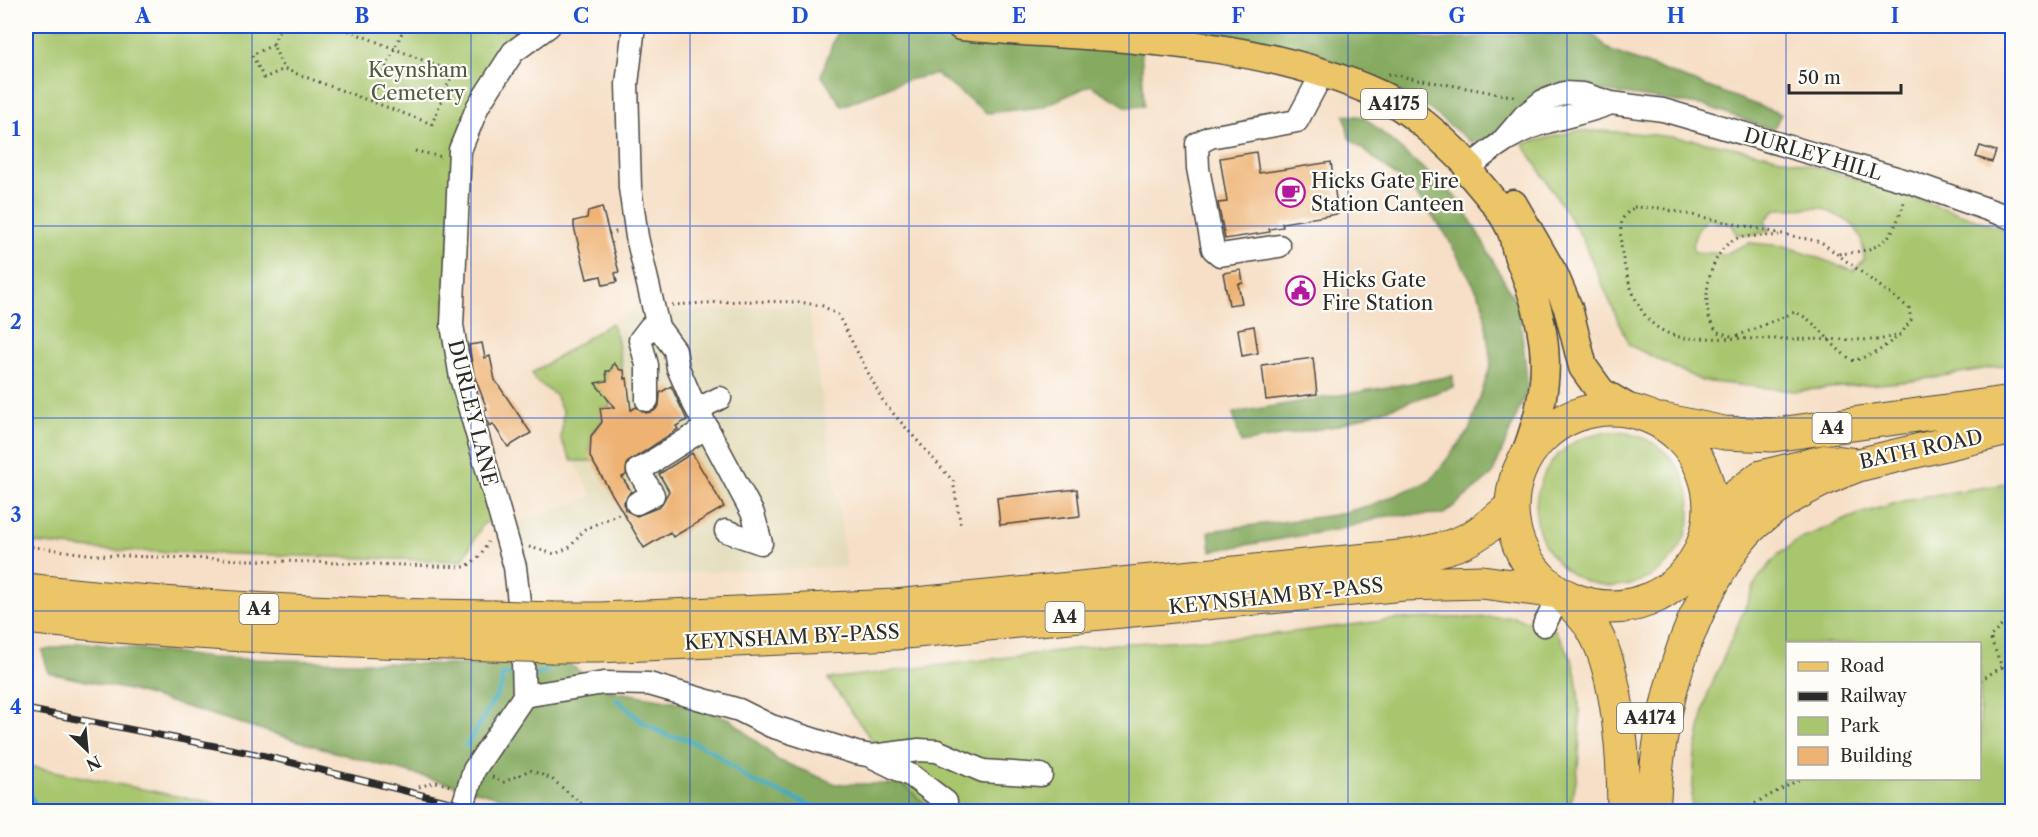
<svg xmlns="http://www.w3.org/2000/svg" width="2038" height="837" viewBox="0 0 2038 837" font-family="'Libre Caslon Text',serif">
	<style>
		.built { fill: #e3dcba }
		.green { fill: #a8c66e; stroke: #6a784c; stroke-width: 1.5; fill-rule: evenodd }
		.forest { fill: #86ab61; stroke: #586b46; stroke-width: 1.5 }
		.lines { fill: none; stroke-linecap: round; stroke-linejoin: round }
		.stream { stroke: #41abc0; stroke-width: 4.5 }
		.building { fill: #eeb273 }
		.minor-casing { stroke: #494642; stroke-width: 25 }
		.major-casing { stroke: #494642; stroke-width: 31 }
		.highway-casing { stroke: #494642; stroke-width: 35 }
		.path { stroke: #494642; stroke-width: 3; stroke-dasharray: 1.5 4.5; stroke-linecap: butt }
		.minor { stroke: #fff; stroke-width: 22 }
		.major { stroke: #ecc569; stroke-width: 28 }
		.highway { stroke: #ecc569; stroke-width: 33 }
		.rail-casing { stroke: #2b2b2b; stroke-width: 7 }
		.rail { stroke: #fdfcf7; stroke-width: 4.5; stroke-dasharray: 14; stroke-linecap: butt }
		.highway-bridge-casing { stroke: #494642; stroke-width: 35; stroke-linecap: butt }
		.highway-bridge { stroke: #ecc569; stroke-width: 33 }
		.grid { fill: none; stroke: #1d4ed8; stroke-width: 1.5; stroke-opacity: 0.55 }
		.labels { text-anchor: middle; stroke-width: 4.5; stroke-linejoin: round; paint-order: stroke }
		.shield { fill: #fdfcf7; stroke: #6a6a68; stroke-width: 1.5 }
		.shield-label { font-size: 18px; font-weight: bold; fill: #2b2b2b }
		.park-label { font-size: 20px; fill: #505a3f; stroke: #fdfcf7 }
		.street-label { font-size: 20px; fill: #2b2b2b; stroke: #fdfcf7 }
		.poi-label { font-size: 20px; fill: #2b2b2b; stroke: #fdfcf7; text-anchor: start }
		.neatline { fill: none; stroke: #1d4ed8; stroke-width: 2 }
		.grid-label { font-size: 20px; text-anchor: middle; font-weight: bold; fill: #1d4ed8 }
	</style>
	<rect width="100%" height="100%" fill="#fdfcf7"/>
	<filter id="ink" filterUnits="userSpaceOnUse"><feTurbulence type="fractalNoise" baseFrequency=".0167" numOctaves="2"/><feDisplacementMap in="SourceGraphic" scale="12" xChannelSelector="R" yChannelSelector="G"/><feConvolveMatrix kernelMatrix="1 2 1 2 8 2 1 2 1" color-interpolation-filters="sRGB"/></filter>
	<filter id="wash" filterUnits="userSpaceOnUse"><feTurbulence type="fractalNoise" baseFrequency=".008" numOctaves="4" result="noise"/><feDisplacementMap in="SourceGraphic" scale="24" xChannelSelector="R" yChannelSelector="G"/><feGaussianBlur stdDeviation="1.35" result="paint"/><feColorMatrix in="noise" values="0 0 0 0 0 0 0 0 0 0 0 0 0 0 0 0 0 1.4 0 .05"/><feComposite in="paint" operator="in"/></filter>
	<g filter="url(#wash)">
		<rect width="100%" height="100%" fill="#f6dfc6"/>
		<path class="built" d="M642,304L665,313L808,305L847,567L739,570L593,580L581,591L521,577L508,526L593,496L561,440L563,412L555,395L535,380L532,373Z"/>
		<path class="green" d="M26,26H541L495,58L456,140L445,317L496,519L483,524L462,561L103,550L26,542Z
			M1576,131C1726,129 1873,183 2012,232V364L1913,381L1795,391L1702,381L1629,345L1581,236L1523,144ZM1822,208C1851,223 1863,224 1864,259L1854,271L1785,246L1749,243L1725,254L1694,252C1691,240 1697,228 1707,220L1733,225L1736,234L1754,235L1769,231L1765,221L1776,209Z
			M611,323L617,337L622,370L612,367L606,372L607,381L599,384L608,390L610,407L600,408L602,422C589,432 587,447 593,461H572L561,440L563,412L555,395L535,380L532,373Z
			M1536 509a77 77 0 1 1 154 0a77 77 0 1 1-154 0Z
			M2012,483V811H1691L1695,753L1707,696L1757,580L1779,554L1802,538L1859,514L1914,498ZM1788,644H1980V778H1788Z
			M1513,617L1555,630C1560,639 1567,648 1571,658C1583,686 1584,786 1566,811H932L903,784L828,679L1115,644L1260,636L1399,619Z
			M26,766L39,768L250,811H26Z"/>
		<path class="forest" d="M839,26H1378L1437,40L1587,29L1611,51L1781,114L1773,130L1706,106L1554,84L1489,139L1471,142L1414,97L1278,47L1140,27L1144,106L1127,107L1091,85L1042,107L987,113L936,74L903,81L842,106L821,75Z
			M1345,115L1364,117L1460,201L1519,308L1528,388L1492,475L1444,514L1386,516L1340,529L1211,551L1209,531L1335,515L1371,505L1430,481L1469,431L1491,364L1483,302L1445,233L1411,188L1349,138Z
			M1453,376V387L1336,426L1241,443L1233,413Z
			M80,642L211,658L463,665L569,664L607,690L678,702L730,719L778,760L836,784H903L932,811H550L355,758L133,691L49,673L42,651Z"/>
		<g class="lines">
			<path class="stream" d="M531,677L548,670
				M617,699L642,722L668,736L684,738L712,751L750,780L827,812
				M466,746L501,688L502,674L518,676
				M26,789L40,812"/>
		</g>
		<g id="blocks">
			<path class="building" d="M1980,146L1996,151L1992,162L1976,157Z
				M1256,152L1259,173L1331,162L1338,214L1282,223L1283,227L1269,229L1270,232L1225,239L1218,203L1227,202L1220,158Z
				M602,207L619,272L615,273L617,282L603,285L601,276L587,279L574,227V221L587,218L588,211Z
				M1241,270L1243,283L1238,284L1242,303L1229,305L1223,273Z
				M1254,326L1258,353L1242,356L1238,329Z
				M482,343L485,358L490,356L495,380L531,433L508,447L493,424L489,426L484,411L487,409L474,375L469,345Z
				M1313,358L1317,394L1266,400L1262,365Z
				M614,363L620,370H624L625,379L627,378L631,410L636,407L646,413L654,411L659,406L660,393L671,386L687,420L676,426L678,429L627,463L626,475L622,477L631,491L624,502L625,510L637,516L660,507L669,491L659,474L692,453L724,507L673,537L670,532L644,548L590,457L591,436L602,422L600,408L614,407L595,383L607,381L606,371H610Z
				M1077,489L1080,516L1000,525L997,498Z"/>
		</g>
	</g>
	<g filter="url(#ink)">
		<use href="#blocks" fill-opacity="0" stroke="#494642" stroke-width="1.5"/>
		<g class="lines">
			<defs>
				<path id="minor" d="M634,26L627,84L630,188L637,237L658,327L675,350L678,368L691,398L753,514L761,543
					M1501,143L1525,115L1543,101L1564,93L1583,94L1611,103L1663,110L1910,182L2012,218
					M1470,167C1493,147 1517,130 1547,122C1569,115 1589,112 1611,103
					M1279,246L1220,255L1213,249L1198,168L1197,144L1210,137L1297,121L1322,74
					M647,400V365L640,340L650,327H658
					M698,409L720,398
					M656,459L707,427
					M637,503L653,495L638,470L653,462
					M726,531L761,543
					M1544,625L1561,594
					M524,696L604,683L649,684L739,710L771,726L856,753L872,756L919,750L937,751L983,771L1041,775
					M873,757L912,776L946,802
					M461,812L474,770L524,696L522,628L515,567L461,378L452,325L460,150L478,106L513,52L549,26"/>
				<path id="major" d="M961,26C1100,39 1247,35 1378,94C1408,107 1447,143 1470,167L1469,172C1484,190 1504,211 1512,232C1515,239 1515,247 1518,255C1552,336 1555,386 1520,468
					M1513,204L1554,275L1568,308L1583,367L1601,392L1633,411"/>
				<path id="highway" d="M1512 508a99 99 0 1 1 198 0a99 99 0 1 1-198 0Z
					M1663,420L1724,433L1773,435L2012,402
					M1709,528L1730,501L1761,477L1827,461L1858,465L2012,428
					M26,590C181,608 337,615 493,617
					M1564,596C1574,607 1587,618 1594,631C1619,675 1624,761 1624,812
					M26,617C180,634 336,641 492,644
					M554,619H600L895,606L1409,556C1459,547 1474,541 1512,506
					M553,646H598L895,633L1404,584L1482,582L1557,592
					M1653,812C1657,728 1675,647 1717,575C1727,556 1739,537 1755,523C1786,496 1820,479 1858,465"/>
			</defs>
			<use href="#minor" class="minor-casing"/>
			<use href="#major" class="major-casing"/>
			<use href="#highway" class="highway-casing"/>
			<path class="path" d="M281,26L273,45L284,69L432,124L453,72L337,26
				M482,26L501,32L504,26
				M273,45L252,55L264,78L284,69
				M1388,74L1517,97
				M371,100L405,26
				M415,151L443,157
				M1634,207L1659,208L1821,242L1909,308L1911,320L1901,334L1879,340L1684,338C1669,335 1658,330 1648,319C1630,299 1616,246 1622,221C1623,216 1629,211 1634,207Z
				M609,234L619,231
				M1839,254C1884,250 1891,242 1905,200
				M672,305L740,301L799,302L823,306L838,315L884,403L953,481L961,526
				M1731,336L1718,332C1715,329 1711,324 1710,320C1701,296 1711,248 1738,238C1747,235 1768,237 1779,235
				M1737,336L1795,312C1820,322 1830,348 1854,361L1877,352L1900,335
				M26,546L95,555L466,567L481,555L488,542
				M529,547L555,554L570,547L585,529L621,513
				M2002,667L2012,677
				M1980,680L2002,667L1990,637L2012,616
				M492,777L504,782L530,770L552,779L584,806L605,812
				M419,787L436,782L451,786
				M1739,812L1802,778"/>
			<use href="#minor" class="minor"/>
			<use href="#major" class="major"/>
			<use href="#highway" class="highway"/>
			<defs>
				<path id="rail" d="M26,709L261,755L490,812"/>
			</defs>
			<use href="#rail" class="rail-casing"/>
			<use href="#rail" class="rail"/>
			<defs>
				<path id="highway-bridge" d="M493,617L554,619
					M492,644L553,646"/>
			</defs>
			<use href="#highway-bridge" class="highway-bridge-casing"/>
			<use href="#highway-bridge" class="highway-bridge"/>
		</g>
	</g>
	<path class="grid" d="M252,26V812M471,26V812M690,26V812M909,26V812M1129,26V812M1348,26V812M1567,26V812M1786,26V812M26,226H2012M26,418H2012M26,611H2012"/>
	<defs>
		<symbol id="cafe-ring" viewBox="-11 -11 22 22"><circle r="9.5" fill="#fdfcf7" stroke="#b5179e" stroke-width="1.5"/><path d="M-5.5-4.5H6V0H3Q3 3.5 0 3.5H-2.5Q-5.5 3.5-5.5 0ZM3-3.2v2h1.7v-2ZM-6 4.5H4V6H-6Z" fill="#b5179e"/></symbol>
		<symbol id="civic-ring" viewBox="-11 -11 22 22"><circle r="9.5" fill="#fdfcf7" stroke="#b5179e" stroke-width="1.5"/><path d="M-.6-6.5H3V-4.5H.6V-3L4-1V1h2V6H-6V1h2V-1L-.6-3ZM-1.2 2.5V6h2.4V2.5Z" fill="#b5179e"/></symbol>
	</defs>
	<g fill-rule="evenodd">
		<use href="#cafe-ring" x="1274" y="176" width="33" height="33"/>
		<use href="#civic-ring" x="1284" y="274" width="33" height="33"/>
	</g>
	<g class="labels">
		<g class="shield">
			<rect x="1361" y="89" width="66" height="30" rx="4.5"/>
			<rect x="1812.5" y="413" width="39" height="30" rx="4.5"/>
			<rect x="239.5" y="594" width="39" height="30" rx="4.5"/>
			<rect x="1045.5" y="602" width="39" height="30" rx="4.5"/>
			<rect x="1617" y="703" width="66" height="30" rx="4.5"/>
		</g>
		<g class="shield-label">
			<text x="1394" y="110">A4175</text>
			<text x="1832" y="434">A4</text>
			<text x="259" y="615">A4</text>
			<text x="1065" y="623">A4</text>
			<text x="1650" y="724">A4174</text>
		</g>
		<g class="park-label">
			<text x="418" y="77">Keynsham<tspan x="418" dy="23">Cemetery</tspan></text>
		</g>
		<g class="street-label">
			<text transform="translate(1813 154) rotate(16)" y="7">DURLEY HILL</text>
			<text transform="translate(473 413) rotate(76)" y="7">DURLEY LANE</text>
			<text transform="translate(1921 449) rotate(-12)" y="7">BATH ROAD</text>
			<text transform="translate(1276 596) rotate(-6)" y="7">KEYNSHAM BY-PASS</text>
			<text transform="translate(792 637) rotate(-3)" y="7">KEYNSHAM BY-PASS</text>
		</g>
		<g class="poi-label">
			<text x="1311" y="188">Hicks Gate Fire<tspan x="1311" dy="23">Station Canteen</tspan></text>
			<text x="1322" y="287">Hicks Gate<tspan x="1322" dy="23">Fire Station</tspan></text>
		</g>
	</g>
	<rect width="2038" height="837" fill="none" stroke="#fdfcf7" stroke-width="66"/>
	<rect x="1786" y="642" width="195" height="138" fill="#fdfcf7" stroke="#a9a8a5" stroke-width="1.5"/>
	<rect x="1798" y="662" width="30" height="9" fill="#ecc569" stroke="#a9a8a5" stroke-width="1.5"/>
	<text x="1840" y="672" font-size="18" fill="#2b2b2b">Road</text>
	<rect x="1798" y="692" width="30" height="9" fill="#2b2b2b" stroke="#a9a8a5" stroke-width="1.5"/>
	<text x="1840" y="702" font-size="18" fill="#2b2b2b">Railway</text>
	<rect x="1798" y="717" width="30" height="18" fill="#a8c66e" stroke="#a9a8a5" stroke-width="1.5"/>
	<text x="1840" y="732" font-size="18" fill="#2b2b2b">Park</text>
	<rect x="1798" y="747" width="30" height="18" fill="#eeb273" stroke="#a9a8a5" stroke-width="1.5"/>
	<text x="1840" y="762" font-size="18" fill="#2b2b2b">Building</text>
	<g transform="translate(87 750) rotate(154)" stroke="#fdfcf7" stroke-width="4.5" paint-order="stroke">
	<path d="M0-4.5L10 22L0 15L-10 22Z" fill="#2b2b2b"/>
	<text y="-9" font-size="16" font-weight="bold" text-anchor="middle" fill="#2b2b2b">N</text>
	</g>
	<path d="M1789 84v9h112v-9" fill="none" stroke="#2b2b2b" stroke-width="3"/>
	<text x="1798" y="84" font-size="18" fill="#2b2b2b" stroke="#fdfcf7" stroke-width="4.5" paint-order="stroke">50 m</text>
	<rect x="33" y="33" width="1972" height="771" class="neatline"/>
	<g class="grid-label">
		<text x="143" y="23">A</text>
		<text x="362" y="23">B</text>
		<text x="581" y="23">C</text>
		<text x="800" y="23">D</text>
		<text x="1019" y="23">E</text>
		<text x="1238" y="23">F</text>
		<text x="1457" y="23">G</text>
		<text x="1676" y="23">H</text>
		<text x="1895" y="23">I</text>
		<text x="16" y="136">1</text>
		<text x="16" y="329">2</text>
		<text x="16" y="522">3</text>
		<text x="16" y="714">4</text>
	</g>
</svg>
